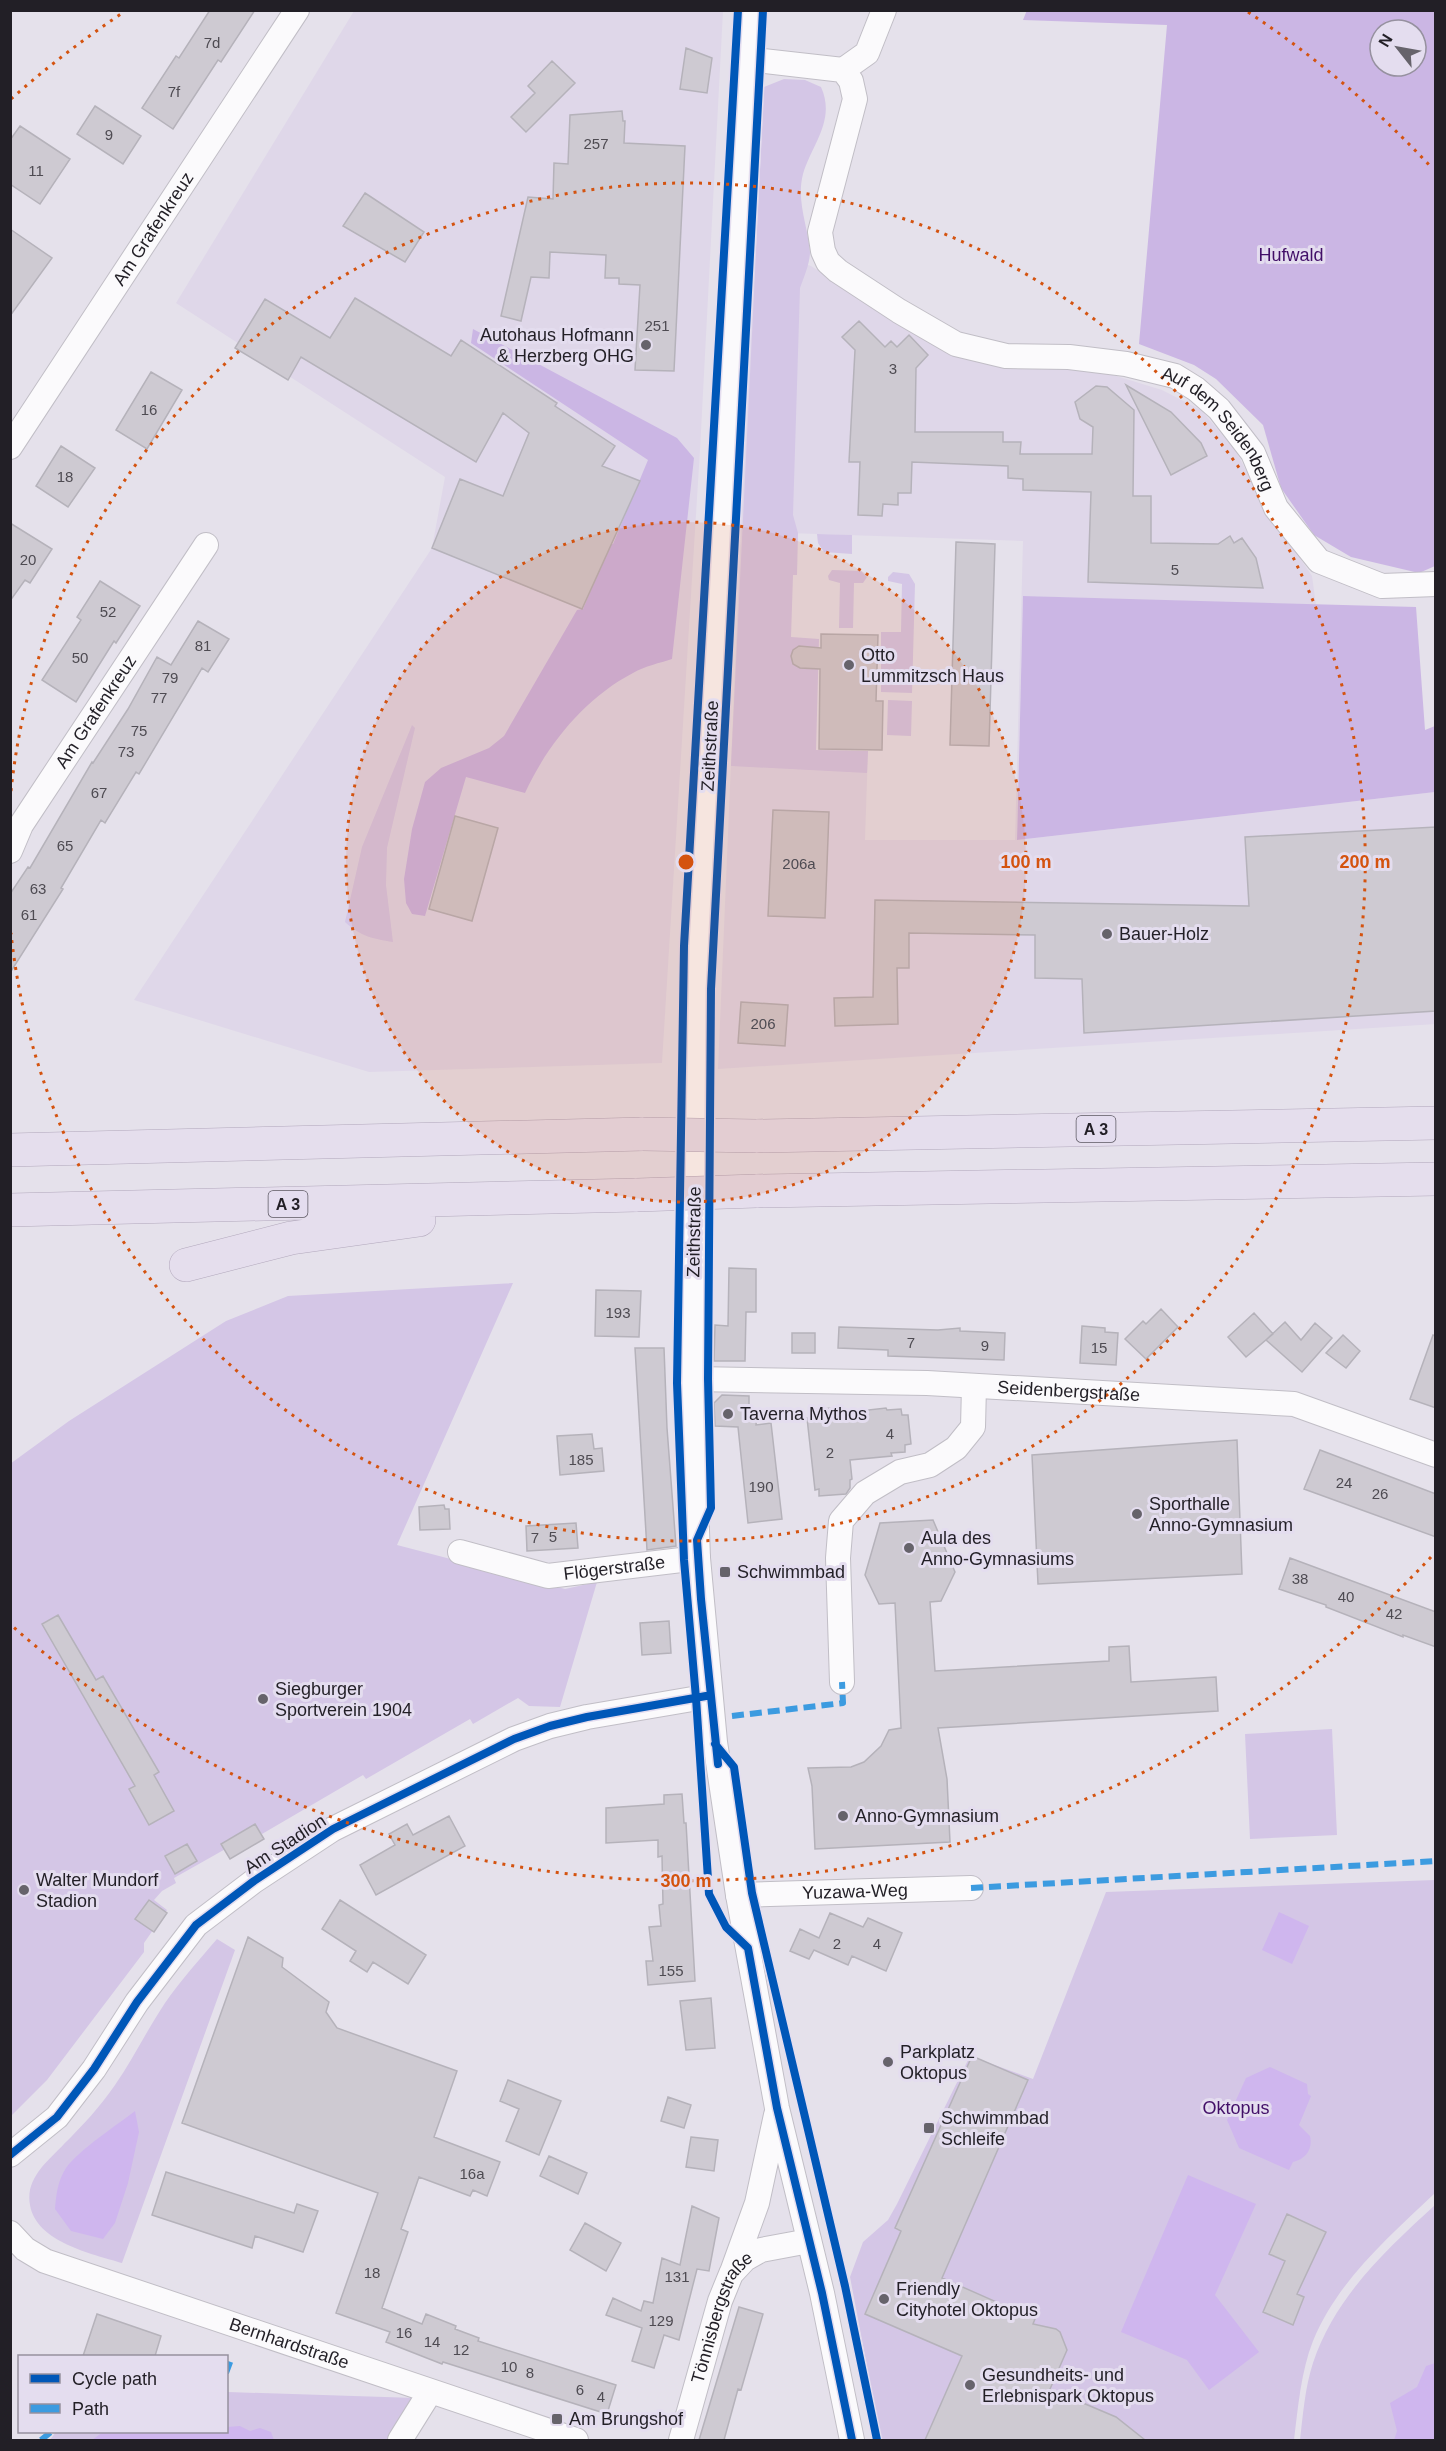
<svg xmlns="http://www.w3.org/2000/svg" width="1446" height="2451" viewBox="0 0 1446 2451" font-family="Helvetica,sans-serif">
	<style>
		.built { fill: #dfd7e9; fill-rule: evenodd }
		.green { fill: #d4c6e6 }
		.forest { fill: #cbb6e4; fill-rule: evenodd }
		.water { fill: #cfb6ee }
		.building { fill: #cecad2; stroke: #b5b2ba; stroke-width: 1.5 }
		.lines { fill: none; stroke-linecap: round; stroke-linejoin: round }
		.minor-casing { stroke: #c1bec6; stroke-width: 26 }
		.highway-casing { stroke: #b2a8bc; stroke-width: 34 }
		.minor { stroke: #fbfafc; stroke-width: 24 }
		.highway { stroke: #e5deed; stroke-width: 33 }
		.highway-bridge-casing { stroke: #b2a8bc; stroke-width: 34; stroke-linecap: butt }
		.highway-bridge { stroke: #e5deed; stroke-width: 33 }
		.quiet { stroke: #3c9be0; stroke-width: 6; stroke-dasharray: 12 6; stroke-linecap: butt }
		.cycleway-casing { stroke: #e4ddef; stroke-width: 11 }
		.cycleway { stroke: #0057b8; stroke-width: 8 }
		.ring { fill: none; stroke: #d4530f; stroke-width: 3; stroke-dasharray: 3 6 }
		.poi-dot { fill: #66636b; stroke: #e4ddef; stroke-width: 2 }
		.labels { text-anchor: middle; stroke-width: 6; stroke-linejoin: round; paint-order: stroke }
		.number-label { font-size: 15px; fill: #4e4b52 }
		.shield { fill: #e4ddef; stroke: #5c5862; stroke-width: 1.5 }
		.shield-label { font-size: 16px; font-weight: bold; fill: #221f26 }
		.street-label { font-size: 18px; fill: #221f26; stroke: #e4ddef }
		.park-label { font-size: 18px; fill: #420f68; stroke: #e4ddef }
		.poi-label { font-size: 18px; fill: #221f26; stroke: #e4ddef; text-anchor: start }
		.centre { fill: #d4530f; stroke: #e4ddef; stroke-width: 3 }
		.ring-label { font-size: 18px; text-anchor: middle; font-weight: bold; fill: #d4530f; stroke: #e4ddef; stroke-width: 6; stroke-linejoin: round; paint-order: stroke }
	</style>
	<rect width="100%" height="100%" fill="#e5e1eb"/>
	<path class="built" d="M354,11H723L700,450L662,1063L369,1072L134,1000L432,548L445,477L176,303Z
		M753,245L811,266L950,353L1001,367L1100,371L1162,390L1201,410L1236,451L1263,503L1312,576L1316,605L1023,596L1017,840L1435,792L1436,1024L718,1069ZM788,533L1023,541L1015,840H865L868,751L782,750Z"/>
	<path class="green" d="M784,79L805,80L821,87C836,120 812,144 803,174C796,201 808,226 810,252C810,263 804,277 800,288L793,515L798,533L797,575H793L791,637L819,639L816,750L868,751L867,773L731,766L764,87Z
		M817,534L852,535V554L824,552L818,543Z
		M832,570L861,571L867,577L863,583H854L853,628H839L840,583L829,580L828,576Z
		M893,572L909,574L915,584L912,693L881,692V632H901L902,584L888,581V577Z
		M888,700L912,701L911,736L887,735Z
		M412,725L415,728L387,848L386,885L393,942C373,939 360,936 345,922L362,847Z
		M513,1283L397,1545L565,1589L597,1582L560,1707L529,1706L518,1698L473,1724L470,1719L366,1779L363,1775L262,1834L259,1830L174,1878L176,1883L162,1891L154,1900L167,1910L144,1943V1952L47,2080L11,2116L10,1464L69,1421L226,1321L288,1296Z
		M1332,1729L1337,1835L1250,1839L1245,1734Z
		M1435,1880V2193C1389,2237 1338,2280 1313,2341C1301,2371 1298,2408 1294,2440H881L850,2277L863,2242L888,2220L897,2204L970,2056L1033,2079L1106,1892Z
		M217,1939L235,1950L122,2263C92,2254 36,2242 30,2205C25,2178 48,2161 64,2144C83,2125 100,2107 115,2085C133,2059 147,2030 165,2003C181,1980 199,1960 217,1939Z
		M1435,2205V2440H1300C1303,2415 1305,2387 1313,2363C1335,2297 1385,2251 1435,2205Z
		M227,2392L415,2398L388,2440H50L55,2433L60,2432H226Z"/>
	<path class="forest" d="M1027,10L1435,11V566L1419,573L1351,557L1314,535L1281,488L1263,425L1216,379L1194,365L1139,344L1167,25L1023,20ZM1380,30H1416V66H1380Z
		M473,329L677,438L694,458L672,659C660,663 645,666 633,673C585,698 547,745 525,793L466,777L425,916L412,914L406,903L404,879L412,829L425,782L441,768L489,748L504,736L577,610L583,609L610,544H613L648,460L471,343Z
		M1023,596L1416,607L1425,730L1435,726V792L1017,840Z"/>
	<path class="water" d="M1279,1912L1309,1926L1292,1964L1262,1950Z
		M1270,2067L1307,2084L1308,2094L1311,2096L1299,2125L1310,2136C1313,2149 1306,2159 1293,2162L1289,2170L1239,2148L1227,2120L1246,2078Z
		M135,2111L139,2132L128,2183L115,2223L103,2239L71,2231L55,2209C56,2195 58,2180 66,2168C79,2150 117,2125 135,2111Z
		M1188,2175L1256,2204L1215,2295L1259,2352L1209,2390L1187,2360L1121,2332Z
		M1435,2363V2440H1394L1397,2431L1390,2403L1417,2387L1426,2366Z
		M240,2426L250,2431L260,2428L271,2432L274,2440H92L103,2432H226L227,2427Z"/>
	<path class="building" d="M210,10H255L221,62L218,60L173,129L142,108L176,56L179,58Z
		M686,48L712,58L707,93L680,89Z
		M552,61L575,83L526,132L511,117L535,93L528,86Z
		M95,106L141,136L123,164L77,134Z
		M622,111L623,121H625L624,143L685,146L674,371L635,370L640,285L619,284V278H605L606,255L550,252L549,278L531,277L521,321L501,316L528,197L553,199L554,163L568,164L570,115Z
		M20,126L70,159L40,204L10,184V140Z
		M365,193L424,232L405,262L343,226Z
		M10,229L52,258L10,316Z
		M355,298L451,356L461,340L557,403L555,406L615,446L602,466L640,481L582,609L432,548L460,479L503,496L529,433L503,413L476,462L301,357L288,380L235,348L265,299L330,338Z
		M859,321L885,347L891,341L897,347L909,335L928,355L916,368L915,432H1003V442H1021L1020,454H1092L1093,427L1080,419L1075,402L1096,386L1107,387L1134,410L1133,496H1151V543L1218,544L1230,536L1234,543L1242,538L1256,558L1263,588L1088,582L1091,492L1023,490V479L1008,478V466L912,462L911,493H898V505L883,504L882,516L858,515L860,462H849L855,350L842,337Z
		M151,372L182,390L147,449L116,430Z
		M1126,385L1171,412L1201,443L1207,456L1171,475Z
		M61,446L95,468L68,507L36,486Z
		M10,523L52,549L30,583L25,580L10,601Z
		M956,542L995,544L989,746L950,745Z
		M100,581L140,606L116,643L114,641L76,702L42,680L81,620L77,617Z
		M198,621L229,639L208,672L202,668L139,774L136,772L105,823L101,820L61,888L63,889L10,973V894L28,867L30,868L92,762L93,763L128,709L157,657L171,665Z
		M821,634L878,635L876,701H883L882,750L819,749L820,669L800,668L793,664L791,656L793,650L799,646L821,648Z
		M773,810L829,812L825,918L768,916Z
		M455,816L498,828L472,921L429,909Z
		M1436,827V1011L1084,1033L1082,979L1035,978V935L909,933V968H897L898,1024L835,1026L834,998L873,997L875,900L1249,906L1245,837Z
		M741,1002L788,1005L785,1046L738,1043Z
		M729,1268L756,1269V1312H746L745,1361H714L715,1325L728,1326Z
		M596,1290L641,1291L639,1337L595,1336Z
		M1161,1309L1178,1327L1146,1359L1125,1339L1143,1321L1146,1324Z
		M1254,1313L1273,1334L1246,1357L1228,1337Z
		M1285,1322L1301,1340L1315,1323L1332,1338L1302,1372L1266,1340Z
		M1082,1326L1105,1328V1332L1118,1333L1116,1365L1080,1363Z
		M839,1327L938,1330L960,1328V1331L1005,1333L1004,1360L888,1356V1350L838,1348Z
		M792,1333H815V1353H792Z
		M1343,1335L1360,1351L1346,1368L1326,1353Z
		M1433,1335L1436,1336V1408L1410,1399Z
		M635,1348H664L667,1428L676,1546L647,1550Z
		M722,1395L749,1396V1414H757L756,1425L771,1423L782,1519L748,1523L738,1427L715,1426L714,1403Z
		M842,1407V1413L886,1408L887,1410L901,1409L902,1415H908L911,1444L905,1445V1452L891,1453L892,1456L850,1460L852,1479L850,1480V1488L846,1494L819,1496V1489L815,1490L807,1418H811L810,1410Z
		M592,1434L594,1449L602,1448L604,1471L560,1475L557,1436Z
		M1237,1440L1242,1574L1038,1584L1032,1455Z
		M1320,1450L1436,1494V1537L1304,1489Z
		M444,1505L445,1509H449L450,1529L420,1530L419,1507Z
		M933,1520L955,1572L941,1601L930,1602L935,1671L1109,1661V1647L1129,1646L1131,1682L1216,1677L1218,1711L938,1728L947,1779L950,1842L815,1849L812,1786L808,1768L851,1767L864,1762L881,1746L889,1730L901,1728L895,1603L879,1604L865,1575L880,1523Z
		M576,1523L578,1548L527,1551L526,1526Z
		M1290,1558L1436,1612V1647L1403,1635V1637L1326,1607V1605L1279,1589Z
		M58,1615L96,1680L103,1676L159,1772L154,1775L174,1811L149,1825L129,1789L135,1786L42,1624Z
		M669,1621L671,1653L642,1655L640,1623Z
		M682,1794L684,1823H686L695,1981L648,1985L646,1961H653L649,1927L661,1926L659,1905L663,1904L662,1856L658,1857V1840L606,1843V1808L664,1804V1795Z
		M449,1816L465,1846L376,1895L360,1865L395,1845L389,1834L407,1824L413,1835Z
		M255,1824L264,1839L230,1859L221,1844Z
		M187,1844L197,1861L175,1874L165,1856Z
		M149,1900L167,1913L154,1932L135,1919Z
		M340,1900L426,1955L408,1984L373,1962L367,1972L350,1961L356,1951L322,1929Z
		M830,1913L863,1927L868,1918L902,1933L886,1971L852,1956L848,1965L814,1950L809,1959L790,1951L800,1929L819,1938Z
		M248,1937L283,1958L282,1967L329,2002L326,2012L337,2028L457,2071L434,2137L500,2162L487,2196L473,2190L470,2196L419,2177L401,2229L408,2232L382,2308L422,2324L426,2314L456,2326L455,2329L479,2338L478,2341L616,2385L607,2414L443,2362L442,2364L386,2342L390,2332L336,2313L378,2193L182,2123Z
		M711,1998L715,2048L686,2050L680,2001Z
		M972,2056L1028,2080L942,2278L1035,2319L1033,2324L1056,2329L1060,2332L1067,2350L1050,2389L1116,2417L1145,2440H925L962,2356L865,2314L901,2231L895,2228Z
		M508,2080L561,2101L539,2155L506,2141L519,2109L500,2101Z
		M668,2097L691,2105L684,2128L661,2121Z
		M691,2137L718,2140L714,2171L686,2167Z
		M549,2156L587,2173L578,2194L540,2176Z
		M166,2172L294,2213L297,2204L318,2211L303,2252L255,2236L252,2248L152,2215Z
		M692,2206L719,2218L709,2271L697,2269L679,2340L664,2335L654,2368L632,2361L642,2328L606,2315L613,2298L641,2311L644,2301L653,2303L662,2258L680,2265Z
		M1287,2214L1326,2232L1297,2294L1304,2297L1293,2325L1263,2312L1285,2261L1269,2254Z
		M585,2223L621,2243L606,2271L570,2250Z
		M739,2307L763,2314L741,2390L738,2389L724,2440H699Z
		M97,2314L161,2336L155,2356H83Z"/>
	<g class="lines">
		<defs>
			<g id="minor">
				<path d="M750,10L697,989L693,1421L698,1558L715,1742L738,1895L777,2108L822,2293L852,2440"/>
				<path id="s1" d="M747,59L843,70L851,81L855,99L820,232L823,251L828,262L838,271L899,311L956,344L1006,356L1069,357L1126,364L1175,376L1196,389L1219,409L1253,453L1276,508L1319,561L1382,586L1436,584"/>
				<path d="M843,70L867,53L884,10"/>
				<path id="s2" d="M10,447L297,10"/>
				<path id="s3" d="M10,851L21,825L206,545"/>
				<path id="s4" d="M693,1379L927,1383L1294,1404L1436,1455"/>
				<path id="s5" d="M460,1552L548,1576L698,1558"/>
				<path d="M842,1682L838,1558L841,1521L865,1493L900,1472L930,1465L956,1448L973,1427L974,1386"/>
				<path id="s6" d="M738,1895L971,1888"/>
				<path d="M10,2155L57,2117L94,2069L137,2002L196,1925L254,1881L333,1829L514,1739L550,1726L587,1717L710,1696"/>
				<path id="s7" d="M10,2233L25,2249L45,2261L576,2440"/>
				<path d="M732,2272L757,2203L776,2115"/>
				<path d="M400,2440L430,2392"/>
				<path id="s8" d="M681,2440L720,2301L731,2274L745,2259L761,2250L809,2241"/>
			</g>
			<path id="highway" d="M756,1136L1436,1123
				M10,1150L643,1134
				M756,1191L1436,1179
				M10,1210L637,1195
				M186,1265L291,1238L419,1220"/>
		</defs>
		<use href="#minor" class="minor-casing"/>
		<use href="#highway" class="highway-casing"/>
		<use href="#minor" class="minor"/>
		<use href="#highway" class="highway"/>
		<defs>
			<path id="highway-bridge" d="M643,1134L756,1136
				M637,1195L756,1191"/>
		</defs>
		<use href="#highway-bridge" class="highway-bridge-casing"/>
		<use href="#highway-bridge" class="highway-bridge"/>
		<path class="quiet" d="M732,1716L843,1703L842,1682
			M971,1888L1436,1861
			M226,2373L232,2357
			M41,2440L51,2432"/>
		<defs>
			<path id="cycleway" d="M738,10L684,946L677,1383L684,1560L696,1698L709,1894L726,1927L748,1948L777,2108L822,2293L852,2440
				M715,1744L734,1767L752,1893L845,2286L877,2440
				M718,1764L701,1599L697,1540L711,1508L708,1379L711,989L763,10
				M10,2155L57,2117L94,2069L137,2002L196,1925L254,1881L333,1829L514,1739L550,1726L587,1717L706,1696"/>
		</defs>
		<use href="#cycleway" class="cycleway-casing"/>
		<use href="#cycleway" class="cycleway"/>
	</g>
	<circle cx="686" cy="862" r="340" fill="#d4530f" fill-opacity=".12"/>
	<g class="ring">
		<circle cx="686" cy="862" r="340"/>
		<path d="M11 791A679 679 0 1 1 11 933"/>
		<path d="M1431 1557A1019 1019 0 0 1 11 1625M11 99A1019 1019 0 0 1 124 12M1248 12A1019 1019 0 0 1 1431 167"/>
	</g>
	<g class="poi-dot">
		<circle cx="646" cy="345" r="6"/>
		<circle cx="849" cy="665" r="6"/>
		<circle cx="1107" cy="934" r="6"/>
		<circle cx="728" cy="1414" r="6"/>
		<circle cx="1137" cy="1514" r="6"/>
		<circle cx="909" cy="1548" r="6"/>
		<rect x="719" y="1566" width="12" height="12" rx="3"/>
		<circle cx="263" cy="1699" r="6"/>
		<circle cx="843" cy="1816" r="6"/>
		<circle cx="24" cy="1890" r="6"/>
		<circle cx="888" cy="2062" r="6"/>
		<rect x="923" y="2122" width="12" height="12" rx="3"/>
		<circle cx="884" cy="2299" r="6"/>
		<circle cx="970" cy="2385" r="6"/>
		<rect x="551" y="2413" width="12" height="12" rx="3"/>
	</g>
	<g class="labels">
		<g class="number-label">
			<text x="212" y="48">7d</text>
			<text x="174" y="97">7f</text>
			<text x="109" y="140">9</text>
			<text x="596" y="149">257</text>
			<text x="36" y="176">11</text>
			<text x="657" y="331">251</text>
			<text x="893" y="374">3</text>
			<text x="149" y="415">16</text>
			<text x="65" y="482">18</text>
			<text x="28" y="565">20</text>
			<text x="1175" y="575">5</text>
			<text x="108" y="617">52</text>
			<text x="203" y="651">81</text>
			<text x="80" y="663">50</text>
			<text x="170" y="683">79</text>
			<text x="159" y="703">77</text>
			<text x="139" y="736">75</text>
			<text x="126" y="757">73</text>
			<text x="99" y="798">67</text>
			<text x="65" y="851">65</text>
			<text x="799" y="869">206a</text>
			<text x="38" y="894">63</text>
			<text x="29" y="920">61</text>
			<text x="763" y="1029">206</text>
			<text x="618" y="1318">193</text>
			<text x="911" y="1348">7</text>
			<text x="985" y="1351">9</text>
			<text x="1099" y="1353">15</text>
			<text x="890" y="1439">4</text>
			<text x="830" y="1458">2</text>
			<text x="581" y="1465">185</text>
			<text x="1344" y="1488">24</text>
			<text x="761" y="1492">190</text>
			<text x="1380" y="1499">26</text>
			<text x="553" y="1542">5</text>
			<text x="535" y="1543">7</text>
			<text x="1300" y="1584">38</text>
			<text x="1346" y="1602">40</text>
			<text x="1394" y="1619">42</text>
			<text x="837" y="1949">2</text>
			<text x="877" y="1949">4</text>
			<text x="671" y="1976">155</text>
			<text x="472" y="2179">16a</text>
			<text x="372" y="2278">18</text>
			<text x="677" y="2282">131</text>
			<text x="661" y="2326">129</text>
			<text x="404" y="2338">16</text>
			<text x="432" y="2347">14</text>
			<text x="461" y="2355">12</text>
			<text x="509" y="2372">10</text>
			<text x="530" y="2378">8</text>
			<text x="580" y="2395">6</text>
			<text x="601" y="2402">4</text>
		</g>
		<g class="shield">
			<rect x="1076.5" y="1116" width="39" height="26" rx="4.5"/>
			<rect x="268.5" y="1191" width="39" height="26" rx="4.5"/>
		</g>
		<g class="shield-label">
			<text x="1096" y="1135">A 3</text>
			<text x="288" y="1210">A 3</text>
		</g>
		<g class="street-label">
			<text dy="6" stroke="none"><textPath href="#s2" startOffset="261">Am Grafenkreuz</textPath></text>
			<text dy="6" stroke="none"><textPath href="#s1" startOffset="741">Auf dem Seidenberg</textPath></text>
			<text dy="6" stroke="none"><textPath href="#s3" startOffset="164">Am Grafenkreuz</textPath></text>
			<text transform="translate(710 746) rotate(-87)" y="6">Zeithstraße</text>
			<text transform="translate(694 1232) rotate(-89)" y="6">Zeithstraße</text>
			<text dy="6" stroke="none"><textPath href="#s4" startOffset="376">Seidenbergstraße</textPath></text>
			<text dy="6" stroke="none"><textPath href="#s5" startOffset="158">Flögerstraße</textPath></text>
			<text transform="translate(285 1844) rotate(-33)" y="6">Am Stadion</text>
			<text dy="6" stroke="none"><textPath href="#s6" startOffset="117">Yuzawa-Weg</textPath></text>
			<text dy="6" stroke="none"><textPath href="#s8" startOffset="130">Tönnisbergstraße</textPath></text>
			<text dy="6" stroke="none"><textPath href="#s7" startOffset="303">Bernhardstraße</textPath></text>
		</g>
		<g class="park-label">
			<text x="1291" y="261">Hufwald</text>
			<text x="1236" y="2114">Oktopus</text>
		</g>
		<g class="poi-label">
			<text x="634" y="341" text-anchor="end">Autohaus Hofmann<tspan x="634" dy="21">&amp; Herzberg OHG</tspan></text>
			<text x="861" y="661">Otto<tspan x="861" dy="21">Lummitzsch Haus</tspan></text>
			<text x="1119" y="940">Bauer-Holz</text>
			<text x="740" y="1420">Taverna Mythos</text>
			<text x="1149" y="1510">Sporthalle<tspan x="1149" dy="21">Anno-Gymnasium</tspan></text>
			<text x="921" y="1544">Aula des<tspan x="921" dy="21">Anno-Gymnasiums</tspan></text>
			<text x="737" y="1578">Schwimmbad</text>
			<text x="275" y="1695">Siegburger<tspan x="275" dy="21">Sportverein 1904</tspan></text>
			<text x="855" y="1822">Anno-Gymnasium</text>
			<text x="36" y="1886">Walter Mundorf<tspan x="36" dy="21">Stadion</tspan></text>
			<text x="900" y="2058">Parkplatz<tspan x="900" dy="21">Oktopus</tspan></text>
			<text x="941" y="2124">Schwimmbad<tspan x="941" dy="21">Schleife</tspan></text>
			<text x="896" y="2295">Friendly<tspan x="896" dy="21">Cityhotel Oktopus</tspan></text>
			<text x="982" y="2381">Gesundheits- und<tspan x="982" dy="21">Erlebnispark Oktopus</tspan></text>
			<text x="569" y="2425">Am Brungshof</text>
		</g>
	</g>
	<circle cx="686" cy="862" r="9" class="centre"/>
	<g class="ring-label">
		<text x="1026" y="868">100 m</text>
		<text x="1365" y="868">200 m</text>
		<text x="686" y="1887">300 m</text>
	</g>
	<rect width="1446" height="2451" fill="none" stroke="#221f26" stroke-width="24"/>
	<rect x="18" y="2355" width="210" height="78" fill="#e4ddef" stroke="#96919f" stroke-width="1.5"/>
	<rect x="30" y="2374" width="30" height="9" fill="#0057b8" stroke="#96919f" stroke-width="1.5"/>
	<text x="72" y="2385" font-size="18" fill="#221f26">Cycle path</text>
	<rect x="30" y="2404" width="30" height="9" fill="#3c9be0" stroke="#96919f" stroke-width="1.5"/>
	<text x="72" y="2415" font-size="18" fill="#221f26">Path</text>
	<g transform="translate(1398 48) rotate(301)"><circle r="28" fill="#e4ddef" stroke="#96919f" stroke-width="1.5"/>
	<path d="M0-4.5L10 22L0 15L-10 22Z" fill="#66636b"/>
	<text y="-9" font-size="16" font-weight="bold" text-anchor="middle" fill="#221f26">N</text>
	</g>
</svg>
